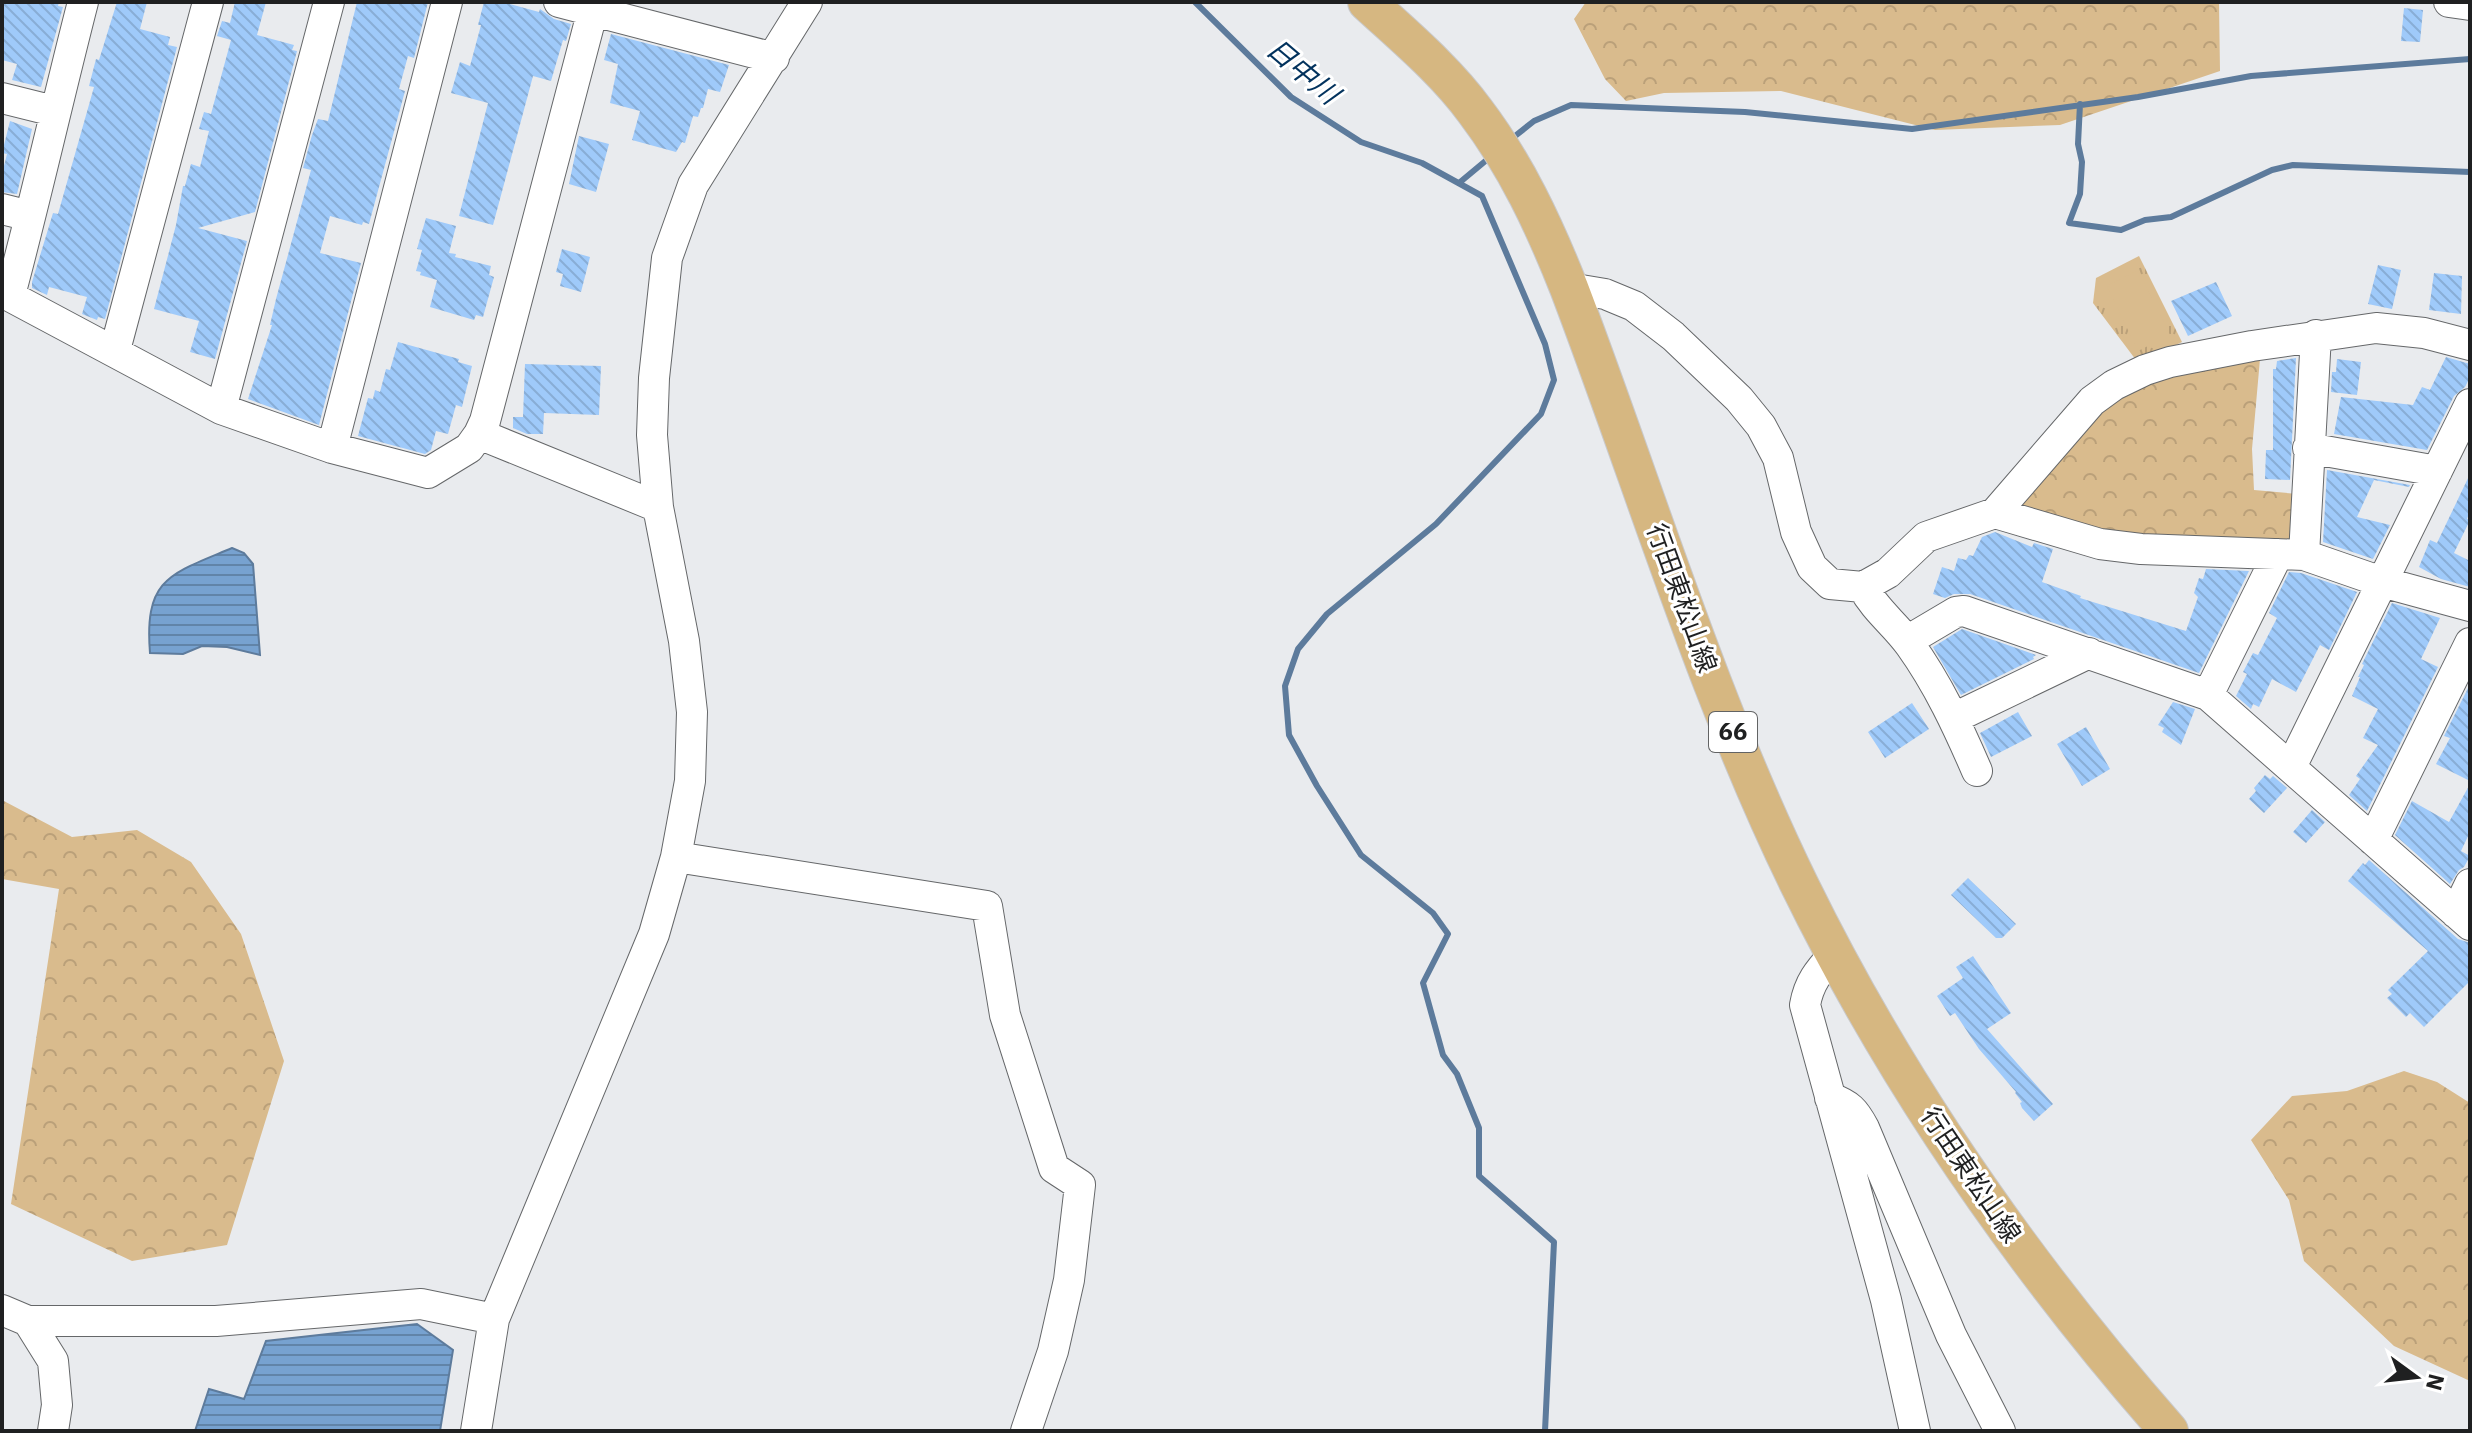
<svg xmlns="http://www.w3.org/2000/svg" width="2472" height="1433" viewBox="0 0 2472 1433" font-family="'IBM Plex Sans','Noto Sans JP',sans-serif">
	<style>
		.forest { fill: url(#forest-crowns) }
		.park { fill: url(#park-tufts) }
		.pitch { fill: #d9bb8d }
		.water { fill: url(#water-rules); stroke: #5d7b9c; stroke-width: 2 }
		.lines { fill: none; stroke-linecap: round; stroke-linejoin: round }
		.stream { stroke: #5d7b9c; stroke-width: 6 }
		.building { fill: url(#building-back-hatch) }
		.minor-casing { stroke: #656769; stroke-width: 32 }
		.major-casing { stroke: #c9c9ca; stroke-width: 40 }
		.minor { stroke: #fff; stroke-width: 30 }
		.major { stroke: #d6b781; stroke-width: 38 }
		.labels { text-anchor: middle; stroke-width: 6; stroke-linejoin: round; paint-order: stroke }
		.shield { fill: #fff; stroke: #626364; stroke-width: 2 }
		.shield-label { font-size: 24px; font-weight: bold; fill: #1f2021 }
		.street-label { font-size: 26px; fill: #1f2021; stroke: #fff }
		.water-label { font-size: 28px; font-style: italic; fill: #02325d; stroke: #fff }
	</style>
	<defs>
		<pattern id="forest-crowns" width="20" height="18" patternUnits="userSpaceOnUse" patternTransform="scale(2)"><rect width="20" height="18" fill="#d9bb8d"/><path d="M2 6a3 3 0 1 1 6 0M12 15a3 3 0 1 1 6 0" fill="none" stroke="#baa079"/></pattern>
		<pattern id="park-tufts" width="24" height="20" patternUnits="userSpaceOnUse" patternTransform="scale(2)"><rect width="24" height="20" fill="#d9bb8d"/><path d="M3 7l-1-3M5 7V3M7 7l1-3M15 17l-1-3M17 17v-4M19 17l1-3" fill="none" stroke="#baa079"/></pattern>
		<pattern id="water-rules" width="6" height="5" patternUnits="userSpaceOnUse" patternTransform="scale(2)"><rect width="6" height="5" fill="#77a2d0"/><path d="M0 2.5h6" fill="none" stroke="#6184a8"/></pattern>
		<pattern id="building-back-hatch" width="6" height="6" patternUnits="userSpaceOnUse" patternTransform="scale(2)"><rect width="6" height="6" fill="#9fcafa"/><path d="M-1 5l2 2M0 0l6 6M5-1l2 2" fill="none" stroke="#88add6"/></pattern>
	</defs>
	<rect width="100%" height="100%" fill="#e9ebee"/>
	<path class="forest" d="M1586,2H2219L2220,71L2060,125L1935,130L1781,91L1664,93L1626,101L1605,79L1574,19Z
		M2260,359L2252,449L2254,490L2298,494L2292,543L2109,537L2016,508L2023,493L2112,401L2165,372Z
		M2,800L72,837L137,830L191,862L241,934L284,1061L227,1245L132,1261L11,1204L59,889L2,879Z
		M2404,1071L2437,1082L2470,1103V1381L2394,1346L2304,1261L2289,1200L2251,1140L2292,1096L2347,1091Z"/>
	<path class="park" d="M2139,256L2182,342L2139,364L2093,303L2096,278Z"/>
	<path class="pitch" d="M2138,270L2170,335L2138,351L2107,286Z"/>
	<path class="water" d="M232,548L244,553L253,564L260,655L227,647L202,646L183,654L150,653C144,578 170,574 232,548Z
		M417,1324L453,1350L440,1431H195L209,1389L244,1399L266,1341Z"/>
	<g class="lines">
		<path class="stream" d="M1195,2L1291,97L1361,142L1422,163L1482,196L1545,344L1554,380L1541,414L1436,524L1327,614L1298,649L1285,686L1289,735L1317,786L1361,855L1433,913L1448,934L1423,983L1443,1055L1457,1074L1479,1128V1176L1554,1242L1545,1431
			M2080,104L2078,144L2082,162L2080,194L2069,223L2121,230L2145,220L2171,217L2272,170L2293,165L2470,172
			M1510,140L1534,121L1571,105L1745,112L1912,129L2138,97L2251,76L2470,59
			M1459,183L1489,158"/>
	</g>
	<path class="building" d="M2,2H59L58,6L63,7L41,87L12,80L17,64L2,60Z
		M117,2H147L140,29L170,37L168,45L177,47L105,319L98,317L97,320L82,314L87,297L49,287L47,295L32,288V282L53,213L58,214L94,87L89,86L96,59L99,60Z
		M235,2H266L257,35L294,45L292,50L297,51L255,212L198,228L247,241L215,359L190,352L199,321L154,309L176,225L183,186H185L191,164L200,167L209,131L199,129L204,112L211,114L231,40L217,36L222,21L230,23Z
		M357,2H428L414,58L408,56L399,89L405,91L369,224L363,222L362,225L330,216L320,253L361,263L319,425L248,399L272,325H270L276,299L311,170L303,168L312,135L318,119L328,121Z
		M484,2H502L539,12L540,9L554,19L571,24L566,41L563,40L551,81L533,76L493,225L459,216L488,103L451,93L460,62L470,66L481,25H478Z
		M2404,8L2423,10L2420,42L2401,41Z
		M611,34L729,65L720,92L708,89L703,108H701L698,117L693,116L685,143L682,142L676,152L632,140L640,111L610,103L618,64L604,60Z
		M10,121L32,129L17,194L2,192V174L7,154L2,153Z
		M579,136L609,144L596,192L569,184Z
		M426,218L456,226L449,253L456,254L455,257L491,266L489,275L494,277L483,317L476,315L474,320L430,307L437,280L420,275L421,272L416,271L422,250L417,249Z
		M562,249L590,257L581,292L560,286L563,274L556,272Z
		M2378,265L2401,270L2392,309L2368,304Z
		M2434,273L2462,276L2461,314L2429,310Z
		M2216,282L2232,316L2188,336L2171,301Z
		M398,342L459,359L458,362L472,366L462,407L456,405L448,434L436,431L431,450L425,454L358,436L368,398L373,399L375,390L380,392L386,369L390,370Z
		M2446,357L2470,364V377L2465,387L2454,396L2427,450L2334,434L2341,397L2413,405L2422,387L2430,390Z
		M2296,358L2290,480L2265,479L2266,450H2273V369H2276L2277,361Z
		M2337,359L2361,362L2357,395L2331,392L2332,372H2336Z
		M525,364L601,366L599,415L544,413L543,434H527L513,428V417H523Z
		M2327,470L2410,485L2409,487L2374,480L2357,517L2390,525L2373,559L2323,542Z
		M2470,474V511L2467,519L2470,520L2454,553L2470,561V587L2441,579L2419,567L2430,540L2437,543Z
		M1995,532L2032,547L2034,543L2053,549L2042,582L2081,596L2080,598L2186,631L2198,597L2194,593L2199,578L2203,579L2206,569L2249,571L2199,673L1970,594H1954L1945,598L1933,594L1942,567L1954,571L1958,558L1966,560L1969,555L1973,556L1982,537Z
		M2289,572L2301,573L2357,592L2329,650L2320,645L2296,692L2272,679L2259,707L2253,704L2251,709L2236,696L2247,674L2243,672L2253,653L2258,655L2277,618L2269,613Z
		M2392,603L2440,618L2421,659L2438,667L2367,811L2349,795L2360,779L2356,776L2378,745L2363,738L2378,709L2352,696L2360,677H2358L2364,665L2362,664Z
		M1962,629L2036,655L2033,657L2034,659L1961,695L1933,647Z
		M2470,684V781L2436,764L2450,738L2444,736Z
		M2173,702L2195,709L2181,745L2162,732L2164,728L2158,725Z
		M1912,703L1929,729L1885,758L1868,732Z
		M2018,712L2032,736L1991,757L1980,733Z
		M2086,727L2110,769L2082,786L2057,744Z
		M2265,775L2270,779L2273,776L2287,788L2264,813L2249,799L2256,791L2254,788Z
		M2470,784V832L2461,851L2470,856L2464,867L2459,870L2450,884L2395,835L2412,801L2449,822Z
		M2312,810L2325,822L2306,843L2293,832Z
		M2369,860L2458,939L2470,943V981L2424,1027L2410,1013L2406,1017L2387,998L2392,994L2388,990L2428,951L2348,881L2363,863L2365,865Z
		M1968,878L2016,924L2002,938H1996L1951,895Z
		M1973,956L2011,1013L1987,1029L2053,1104L2034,1121L2022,1108L2020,1103L2022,1102L2015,1093L2016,1092L1979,1049L1955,1013L1950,1016L1937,996L1963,978L1956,967Z"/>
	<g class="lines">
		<defs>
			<path id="minor" d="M559,2L774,58
				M2449,2L2470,5
				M2,98L54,111
				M2,209L30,216
				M1569,288L1605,294L1634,306L1673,336L1739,399L1761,426L1778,458L1796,532L1812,567L1830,584L1863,587L1888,573L1926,537L1995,513L2092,401L2114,385L2145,370L2170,362L2252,346L2376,328L2424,333L2470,345
				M2,292L221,409L332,448L428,473L469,448L479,434L658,507
				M10,295C36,198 58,99 83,2
				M115,350L208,2
				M221,409L329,2
				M479,434L485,421L595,2
				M332,448L447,2
				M2308,448L2437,471
				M1995,513L2100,544L2141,549L2304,555L2382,582L2470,606
				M2304,555L2316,335
				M1863,587C1875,610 1895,624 1910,645C1938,684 1958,727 1977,771
				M1907,641L1956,612L1964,611L2208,695L2470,925
				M2208,695L2278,554
				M1954,718L2089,653
				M2291,767L2470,404
				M2373,840L2470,643
				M676,857L987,906L1005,1015L1054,1168L1080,1185L1069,1280L1053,1351L1026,1431
				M2456,913L2470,884
				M1834,954C1819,971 1809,982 1805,1005L1886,1300L1915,1431
				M1830,1098C1849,1104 1855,1111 1864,1128L1951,1335L2000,1431
				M2,1310L28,1321H216L421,1304L494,1319
				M28,1321L53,1361L57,1405L53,1431
				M476,1431L494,1319L654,934L676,857L690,781L692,712L684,641L658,507L652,435L654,378L667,258L693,185L807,2"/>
			<path id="major" d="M1367,2C1404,36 1445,70 1475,111C1516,165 1544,225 1569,288C1645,488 1706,694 1800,886C1897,1084 2024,1266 2169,1431"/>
		</defs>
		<use href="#minor" class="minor-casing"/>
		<use href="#major" class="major-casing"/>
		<use href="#minor" class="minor"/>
		<use href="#major" class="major"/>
	</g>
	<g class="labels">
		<rect class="shield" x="1709" y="712" width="48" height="40" rx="6"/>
		<g class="shield-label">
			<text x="1733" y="740">66</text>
		</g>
		<g class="street-label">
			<text transform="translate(1682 598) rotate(70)" y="9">行田東松山線</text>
			<text transform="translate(1971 1175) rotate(56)" y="9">行田東松山線</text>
		</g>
		<g class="water-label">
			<text transform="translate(1303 71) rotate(40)" y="10">日中川</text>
		</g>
	</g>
	<rect width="2472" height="1433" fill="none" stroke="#1f2021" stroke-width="8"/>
	<g transform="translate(2416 1377) rotate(105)" stroke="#ffffff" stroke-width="6" paint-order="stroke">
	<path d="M0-6L14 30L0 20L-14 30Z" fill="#1f2021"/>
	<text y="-12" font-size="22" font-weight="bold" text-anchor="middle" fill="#1f2021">N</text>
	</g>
</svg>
